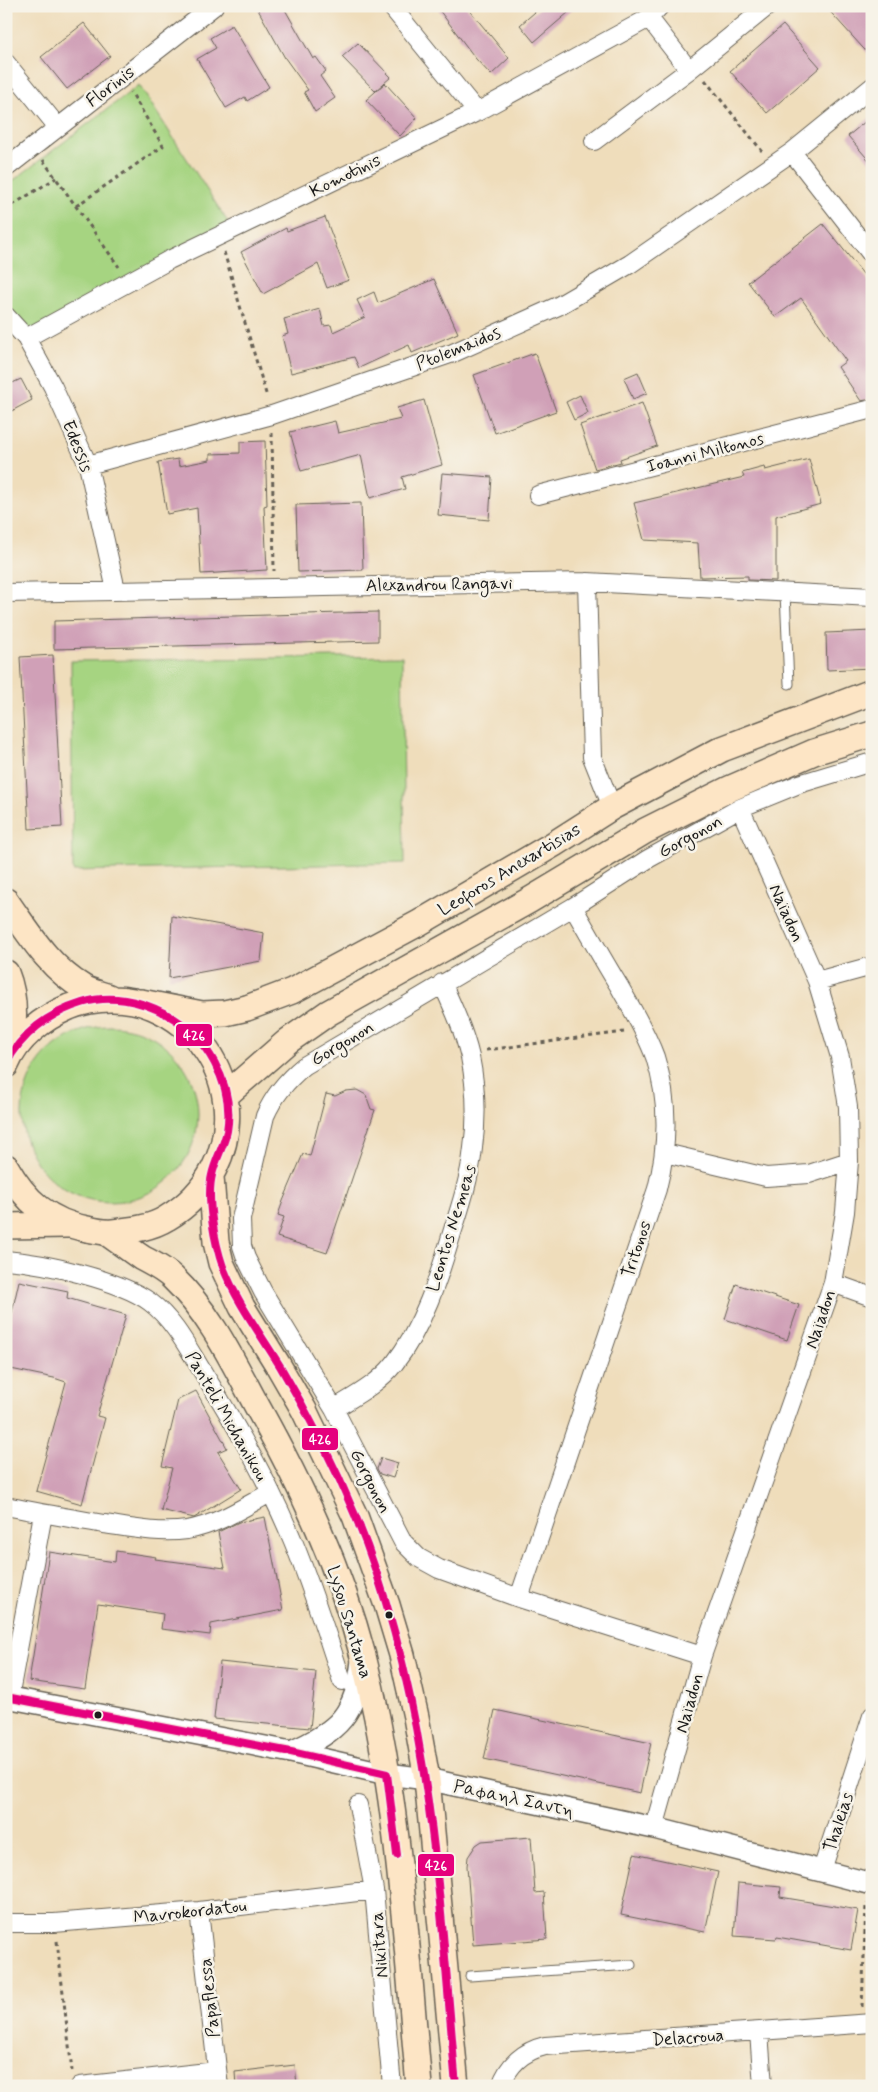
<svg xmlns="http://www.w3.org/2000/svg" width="878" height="2092" viewBox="0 0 878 2092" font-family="Mynerve,sans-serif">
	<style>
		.green { fill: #a6d481; stroke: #61784e }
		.building { fill: #d0a0b7 }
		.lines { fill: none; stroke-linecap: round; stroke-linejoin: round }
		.service-casing { stroke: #666054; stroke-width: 11 }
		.minor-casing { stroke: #666054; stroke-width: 20 }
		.tertiary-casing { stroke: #666054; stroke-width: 24 }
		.secondary-casing { stroke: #666054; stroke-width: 28 }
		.path { stroke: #666054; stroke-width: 3; stroke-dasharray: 4 4; stroke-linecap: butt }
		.service { stroke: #fff; stroke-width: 9 }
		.minor { stroke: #fff; stroke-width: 18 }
		.tertiary { stroke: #fff; stroke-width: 21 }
		.secondary { stroke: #fde5c5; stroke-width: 25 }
		.bus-1-casing { stroke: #f7f3e8; stroke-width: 11 }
		.bus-1 { stroke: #e5007d; stroke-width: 8 }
		.bus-dot { fill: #1c1c1c; stroke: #f7f3e8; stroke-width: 2 }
		.labels { text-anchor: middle; stroke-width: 5; stroke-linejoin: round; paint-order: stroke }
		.street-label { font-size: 18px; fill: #1c1c1c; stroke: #f7f3e8 }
		.line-badge { stroke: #f7f3e8; stroke-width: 2 }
		.badge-label { font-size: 14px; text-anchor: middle; font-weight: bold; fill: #fff }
	</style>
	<rect width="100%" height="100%" fill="#f7f3e8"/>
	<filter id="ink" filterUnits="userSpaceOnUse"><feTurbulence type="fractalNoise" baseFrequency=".02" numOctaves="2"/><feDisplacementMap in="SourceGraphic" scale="10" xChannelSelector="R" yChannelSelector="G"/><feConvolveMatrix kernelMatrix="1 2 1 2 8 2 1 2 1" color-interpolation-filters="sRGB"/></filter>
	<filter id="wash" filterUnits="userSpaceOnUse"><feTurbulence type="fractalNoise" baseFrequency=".0096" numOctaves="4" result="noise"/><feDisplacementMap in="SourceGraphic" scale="20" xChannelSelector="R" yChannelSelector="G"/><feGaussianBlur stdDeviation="1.12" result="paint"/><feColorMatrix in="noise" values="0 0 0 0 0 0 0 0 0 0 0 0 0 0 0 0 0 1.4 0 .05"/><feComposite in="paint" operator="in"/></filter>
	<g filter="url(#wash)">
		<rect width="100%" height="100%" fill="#efddbb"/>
		<path class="green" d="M139,85L233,230L26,338L6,306V186Z
			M402,656L405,863L73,871L71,661Z
			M22 1114a88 88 0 1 1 176 0a88 88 0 1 1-176 0Z"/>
		<g id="blocks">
			<path class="building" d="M256,6H283L313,59L316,57L326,71L320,76L335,98L315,112L304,92L308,90L285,58Z
				M436,6H466L509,58L491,75L476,59Z
				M542,6H576L534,42L520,25Z
				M825,6H872V58Z
				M84,23L110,56L67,89L41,57Z
				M232,25L269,87L247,101L245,97L226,108L197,59L216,48L210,38Z
				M783,25L820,67L767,113L730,71Z
				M358,43L391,77L375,91L342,57Z
				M385,83L417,118L400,136L366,100Z
				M872,116V164L848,136Z
				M325,217L349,280L327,288L318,264L263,294L241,252L286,228L287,231Z
				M823,224L872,285V399L861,401L838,367L846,361L801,298L775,317L748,282Z
				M434,279L458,333L412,353L409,345L359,368L354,357L291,373L282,336L288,334L284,319L320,309L324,326L331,325L333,332L365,317L357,300L374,292L378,303Z
				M535,353L556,411L495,433L474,375Z
				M638,372L647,393L633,399L624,378Z
				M21,379L32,400L6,414V386Z
				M580,395L588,413L574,420L566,402Z
				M424,400L442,465L402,477L405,489L370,498L361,455L301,471L290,432L335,421L338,433L401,419L397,408Z
				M642,403L657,446L620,459L621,462L595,469L580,425Z
				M265,441L267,505L264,506L267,570L201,574L197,508L167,514L158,462L178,459L179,466L210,460V454L240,453V442Z
				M809,459L821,504L776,516V581L748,580V576L700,577L698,543L644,540L634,503L744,477L742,473L764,467L765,470Z
				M442,473L492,477L489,520L438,515Z
				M361,503L363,570L298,572L296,505Z
				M378,612V641L54,649V621Z
				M872,631V668L827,670L826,633Z
				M53,655L62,827L29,829L20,657Z
				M172,916L264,933L261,961L169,978Z
				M357,1090L366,1095L371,1109L375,1110L327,1253L277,1237L284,1217L278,1215L283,1201L303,1154L310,1156L326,1094L335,1096L346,1091Z
				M19,1281L68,1291L67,1298L126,1315L97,1416L105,1418L82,1504L36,1491L66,1382L54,1378L6,1368V1339Z
				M736,1284L799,1305L787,1340L725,1319Z
				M196,1391L227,1448L218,1452L241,1489L194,1518L161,1510L172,1468L162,1466L178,1400Z
				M381,1458L398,1463L393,1478L380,1474L377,1469Z
				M265,1517L283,1610L211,1624L210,1635L161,1629L163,1614L98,1604L85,1689L29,1681L49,1552L115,1562L116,1551L156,1557L155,1559L225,1568L218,1532L239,1522Z
				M220,1662L316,1672L310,1728L214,1719Z
				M495,1710L651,1743L640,1793L484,1759Z
				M531,1837L535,1893L544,1892L547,1939L473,1945L467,1866L468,1857L476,1845L482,1841Z
				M634,1854L718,1872L705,1932L621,1915Z
				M738,1883L781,1887L780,1897L858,1910L851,1950L777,1937L776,1939L734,1936Z
				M295,2065L297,2085L236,2086L235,2072Z"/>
		</g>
	</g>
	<g filter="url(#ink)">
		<use href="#blocks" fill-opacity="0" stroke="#666054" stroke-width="1"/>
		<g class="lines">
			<defs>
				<path id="service" d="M785,593L789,684
					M470,1976L631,1965"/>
				<path id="minor" d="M391,6L477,112
					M649,18L689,70
					M6,63L57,126
					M594,141L689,70L768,6
					M792,152L872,255
					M6,168L214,6
					M6,316L26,338L53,387L88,465L116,590
					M26,338L169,260L477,112L649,18L660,6
					M88,465L272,415L453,353L558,306L630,264L792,152L872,87
					M538,495L872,409
					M587,582L592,757L612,807
					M6,593L587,582L872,597
					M817,981L872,966
					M665,1153L766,1177L809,1174L849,1161
					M6,1260C44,1263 120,1280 150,1302C174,1320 189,1350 204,1374C238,1428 269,1483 293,1541C312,1587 327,1634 342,1681
					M833,1283L872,1297
					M334,1409C355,1396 378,1384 394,1364C423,1327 439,1277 452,1233C461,1205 470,1177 473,1148C477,1119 476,1086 470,1057C464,1031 453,1007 442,983
					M6,1506C39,1513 71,1518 104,1524C131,1528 159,1534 187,1530C217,1525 244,1507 270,1493
					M519,1598L657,1189C668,1146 669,1100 655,1057C646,1032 632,1009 619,986C603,960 588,933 573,907
					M702,1656L519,1598L439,1569L419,1558L403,1542L334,1409L263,1292L246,1258L242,1246L241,1219L265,1116C274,1095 287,1080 304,1066L573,907L648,859L740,808L799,784L872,762
					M9,1698L43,1514
					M358,1805L374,1890L392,2086
					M654,1828L702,1656L833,1283L845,1212L849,1161L848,1107L840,1057L817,981L740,808
					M822,1870L872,1716
					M199,1911L219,2086
					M6,1923H54L199,1911L374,1890
					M759,2032L763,2086
					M80,2086L217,2071
					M501,2086C508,2065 524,2051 545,2046L872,2023"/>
				<path id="tertiary" d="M6,1697L291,1752L387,1774L427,1779L532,1802L654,1828L872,1884
					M291,1752C339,1731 356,1714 362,1661"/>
				<path id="secondary" d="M6,901C28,932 49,968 84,988C91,992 101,994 109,997
					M6,973C17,1000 14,1027 9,1055
					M141,1002L202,1014L225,1013L247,1008L292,991L419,923L554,844L612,807L722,749L872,692
					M6,1065C17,1038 43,1018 69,1007C95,997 127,996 153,1007C244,1046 253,1167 167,1218C151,1228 132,1230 113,1232C104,1233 96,1231 87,1229C49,1222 25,1201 6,1167
					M226,1095L288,1041L328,1013L530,900L645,831L729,789L814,752L872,734
					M211,1177L216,1242L221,1263L242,1307L278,1365L304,1410L355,1516L387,1605L402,1655L416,1717L427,1779L456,2086
					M6,1226L66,1225
					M107,1233C119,1241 130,1250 142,1258C153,1264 164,1269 173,1278C211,1314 234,1364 258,1408C302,1487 340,1568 363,1656C399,1796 406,1942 419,2086"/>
			</defs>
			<use href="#service" class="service-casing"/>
			<use href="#minor" class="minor-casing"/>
			<use href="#tertiary" class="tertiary-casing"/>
			<use href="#secondary" class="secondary-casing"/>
			<path class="path" d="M705,80L762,151
				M43,160L119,267
				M76,206L163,146L131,92
				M6,209L56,178
				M224,252L267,397
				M272,433L274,571
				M486,1050L624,1032
				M57,1941L72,2071
				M862,2007L866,1903"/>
			<use href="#service" class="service"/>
			<use href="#minor" class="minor"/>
			<use href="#tertiary" class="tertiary"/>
			<use href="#secondary" class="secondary"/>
			<defs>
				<path id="bus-1" d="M6,1064C21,1034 49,1013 82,1003C110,994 140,1000 166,1014C206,1035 235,1084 227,1131C224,1146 215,1160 212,1175C206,1199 215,1244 223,1267C237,1303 260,1333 280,1366C308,1413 334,1464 355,1515C430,1696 439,1893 456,2086
					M6,1697L291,1752L387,1774L397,1855"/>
			</defs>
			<use href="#bus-1" class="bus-1-casing"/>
			<use href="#bus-1" class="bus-1"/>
		</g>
	</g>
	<g class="bus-dot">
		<circle cx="389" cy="1615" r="4.5"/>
		<circle cx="98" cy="1715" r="4.5"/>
	</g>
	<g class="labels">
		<g class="street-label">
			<text transform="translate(110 86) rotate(-37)" y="6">Florinis</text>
			<text transform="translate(345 175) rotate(-26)" y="6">Komotinis</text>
			<text transform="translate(458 348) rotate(-22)" y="6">Ptolemaidos</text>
			<text transform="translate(78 446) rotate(68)" y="6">Edessis</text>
			<text transform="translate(705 452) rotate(-14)" y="6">Ioanni Miltonos</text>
			<text transform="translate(439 584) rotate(-1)" y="6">Alexandrou Rangavi</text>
			<text transform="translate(690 836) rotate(-29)" y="6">Gorgonon</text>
			<text transform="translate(509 869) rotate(-31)" y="6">Leoforos Anexartisias</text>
			<text transform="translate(787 913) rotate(66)" y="6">Naïadon</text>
			<text transform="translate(342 1043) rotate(-31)" y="6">Gorgonon</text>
			<text transform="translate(451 1228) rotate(-73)" y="6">Leontos Nemeas</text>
			<text transform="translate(636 1249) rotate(-71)" y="6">Tritonos</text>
			<text transform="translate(820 1319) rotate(-71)" y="6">Naïadon</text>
			<text transform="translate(227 1416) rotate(60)" y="6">Panteli Michanikou</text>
			<text transform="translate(371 1481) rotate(63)" y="6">Gorgonon</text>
			<text transform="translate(350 1622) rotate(73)" y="6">Lysou Santama</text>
			<text transform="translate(689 1703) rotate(-74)" y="6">Naïadon</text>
			<text transform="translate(514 1798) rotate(12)" y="6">Ραφαηλ Σαντη</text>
			<text transform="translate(838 1822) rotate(-72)" y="6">Thaleias</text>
			<text transform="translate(190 1911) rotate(-6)" y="6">Mavrokordatou</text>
			<text transform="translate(379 1945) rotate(-95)" y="6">Nikitara</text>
			<text transform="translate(209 1998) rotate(-96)" y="6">Papaflessa</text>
			<text transform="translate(688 2037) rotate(-4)" y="6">Delacroua</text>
		</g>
	</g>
	<g class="line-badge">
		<rect x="175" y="1023" width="38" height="24" rx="5" fill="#e5007d"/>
		<rect x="301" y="1427" width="38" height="24" rx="5" fill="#e5007d"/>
		<rect x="417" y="1853" width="38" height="24" rx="5" fill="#e5007d"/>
	</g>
	<g class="badge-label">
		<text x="194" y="1040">426</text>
		<text x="320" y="1444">426</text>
		<text x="436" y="1870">426</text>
	</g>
	<rect width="878" height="2092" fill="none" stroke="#f7f3e8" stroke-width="25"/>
</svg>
